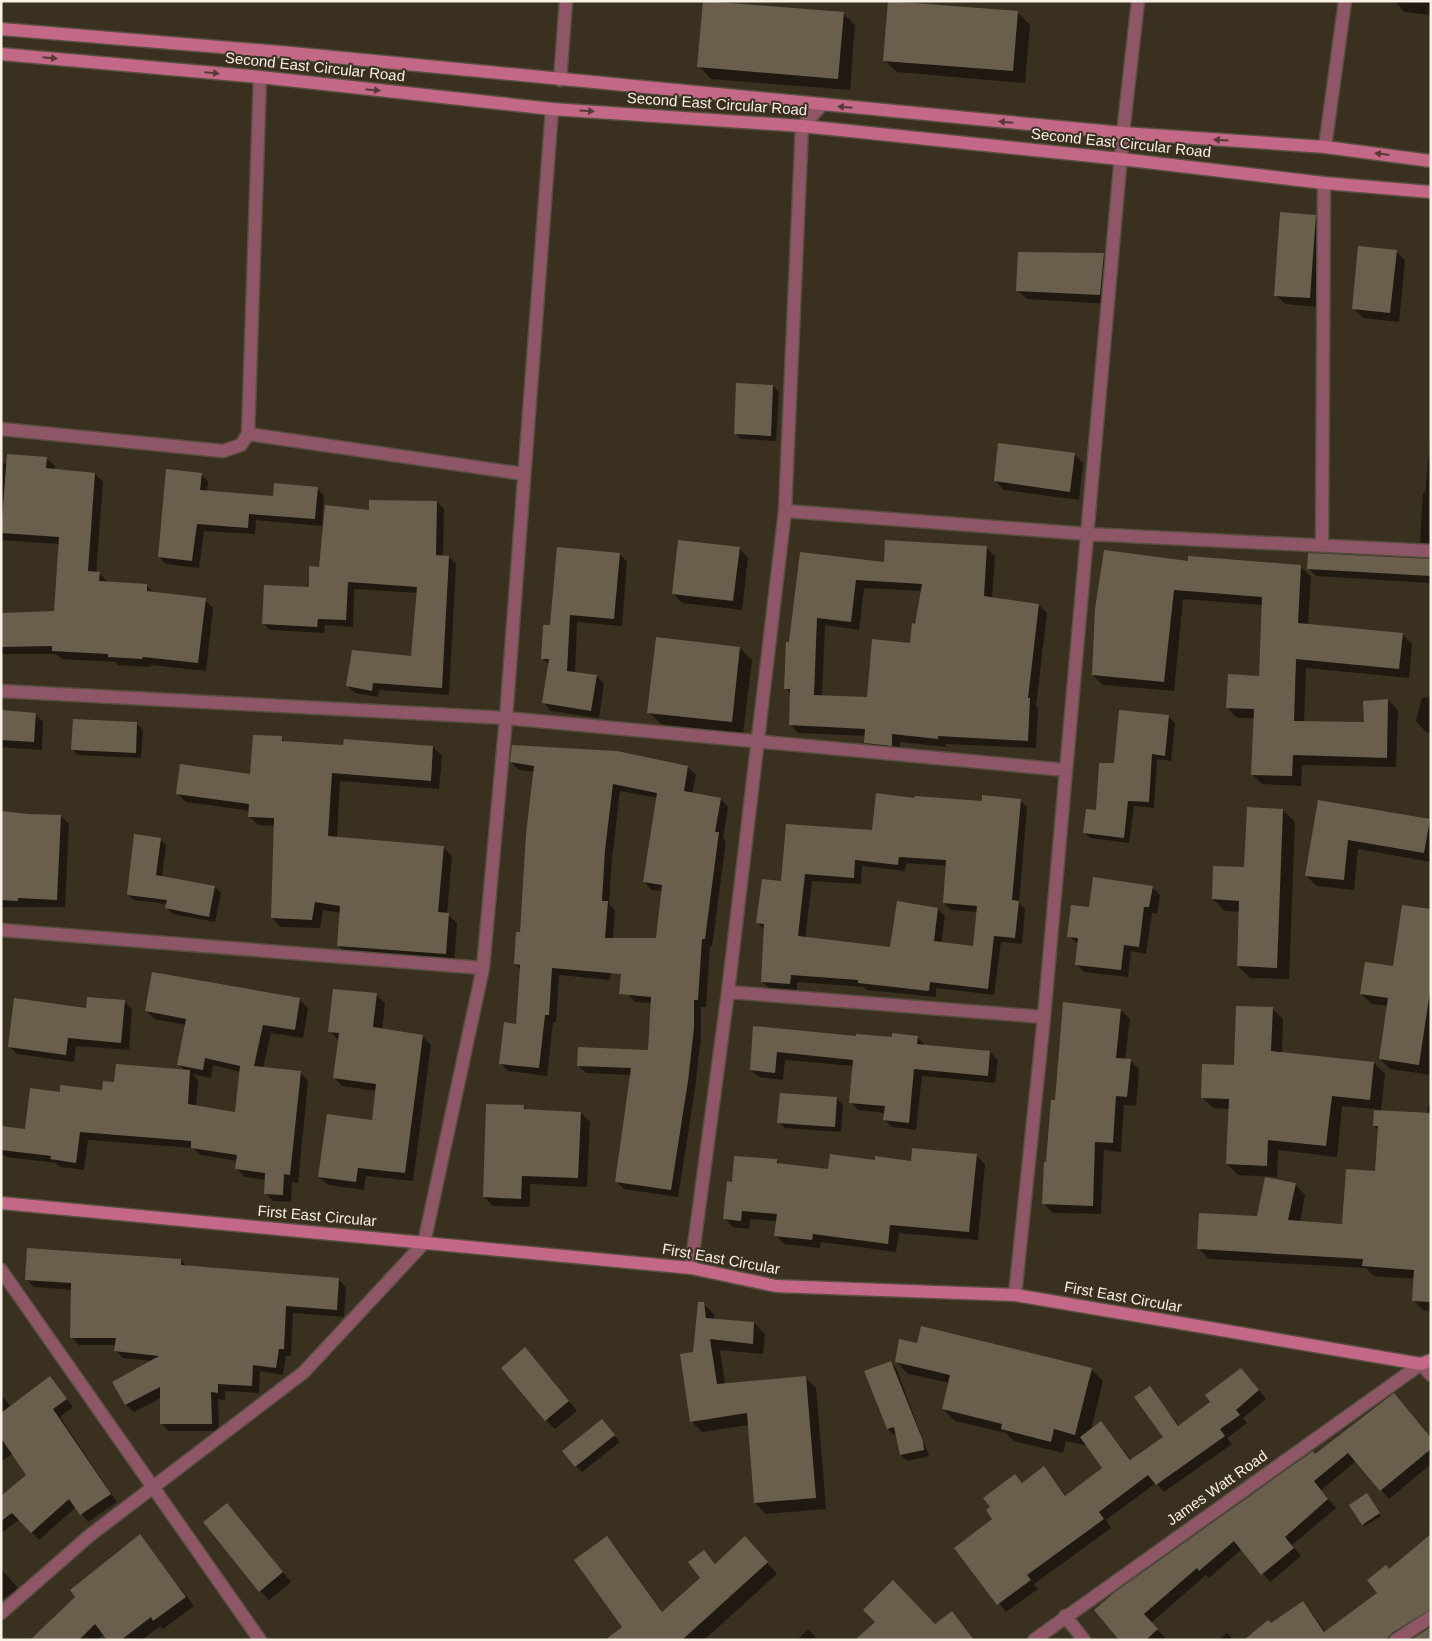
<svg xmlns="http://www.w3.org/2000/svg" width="1432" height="1641" viewBox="0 0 1432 1641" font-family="Arial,sans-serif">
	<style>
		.shadow { fill: #0007; fill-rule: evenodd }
		.building { fill: #6a5f4d; fill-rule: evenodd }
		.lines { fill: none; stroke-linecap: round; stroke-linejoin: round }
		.street-casing { stroke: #584f40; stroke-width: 15 }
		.secondary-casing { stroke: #584f40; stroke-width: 15 }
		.street { stroke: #8f5668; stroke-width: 12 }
		.secondary { stroke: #c36886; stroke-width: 12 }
		.oneway { fill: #553b34 }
		.labels { text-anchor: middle; stroke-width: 4; stroke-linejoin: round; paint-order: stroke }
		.street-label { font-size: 15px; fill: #f7f1e6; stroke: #3a3020 }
	</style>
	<rect width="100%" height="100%" fill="#3a3020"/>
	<path class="shadow" d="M1395,1H1431V15L1404,12Z
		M843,13L855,25L850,90L711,79L699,66Z
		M1018,13L1030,25L1025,83L897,72L884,60Z
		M1315,216L1324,225L1319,307L1285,304L1276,295Z
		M1396,251L1405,260L1399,322L1363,318L1354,309Z
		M1104,254L1113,263L1109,304L1027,299L1017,290Z
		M773,386L779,392L776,441L741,439L735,433Z
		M1431,431V550L1420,542L1423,493H1425Z
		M1074,454L1083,463L1079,500L1004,490L995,481Z
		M46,458L55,466L54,470L95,474L103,482L96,573H99L108,583L146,585L155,594L205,600L213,608L206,671L151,665L150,667L118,665L115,662L62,659L56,654H1V614L56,613L60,544L1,540V464Z
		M201,474L208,482L207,492L274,497L317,488L324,496L322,526L256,520L255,534L204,531L199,568L166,564L159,557Z
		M437,502L444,509L443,557H449L456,564L449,695L379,690L378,697L355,693L348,686L412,657L418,593L354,589L353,627L325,625L324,633L270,630L263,623L310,588L320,568L370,511Z
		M986,547L995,556L992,598L1039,605L1047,613L1036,706L1038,708L1036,748L946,744V747L900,742L899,753L874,751L865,743L866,736L798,733L790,724L791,694L786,688L801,553L885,564ZM864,588L922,591L911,644L868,699L822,696L825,625L859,630Z
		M739,548L748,558L742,610L682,603L673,593Z
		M620,554L627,562L622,626L577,622L575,673L597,676L604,684L599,718L551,711L544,703L550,666L543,659L551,626Z
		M1431,559V583L1316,576L1308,568Z
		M1189,562L1301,567L1311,577L1308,625L1402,634L1412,644L1409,678L1306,668L1304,722L1365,724L1388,700L1398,710L1396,767L1302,765L1301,786L1262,784L1253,775L1255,718H1237L1228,708L1260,677L1263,605L1183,599L1174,691L1103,685L1093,675Z
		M740,648L752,660L743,734L661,724L649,712Z
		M1431,697V733L1426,732L1416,721L1422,698Z
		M1120,711L1169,717L1175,723L1171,761L1157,759L1154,808L1134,806L1129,843L1090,838L1084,832L1097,811L1115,765Z
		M1,712L35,714L43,722L42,750L1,747Z
		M137,724L143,730L141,758L78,755L72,749Z
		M281,738L286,743L344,746L433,747L442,756L439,789L340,781L337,838L443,847L452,856L447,914L457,923L454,963L347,954L338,945L341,913L323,910L320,928L281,927L272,918L275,826L258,825L249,816L250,811L186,802L177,793L252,776Z
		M617,752L688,767L696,775L692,794L721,799L728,807L723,838L726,841L712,947L710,946L706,1007H701V1037L695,1089L678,1197L624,1189L617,1182L631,1075L586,1073L578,1065L649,1051L651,1003L635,1002L628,994L657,939L662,891L652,890L644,882L658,798L620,791L612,858L609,904L615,910L610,980L559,975L556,1022H553L547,1076L508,1071L500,1063L517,1025L521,970L515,964L521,934L535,772L519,770L511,762Z
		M916,799L983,803L1020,800L1027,807L1019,903L1025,909L1022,944L1001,942L994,995L936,988V997L867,990L864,987L797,982V991L770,989L763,982L765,930L758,923L782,883L873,832ZM906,863L947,866L944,903L951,910L978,912L974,948L941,944L945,916L938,909L892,948L805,938L812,881L861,884L862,866L905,871Z
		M1319,801L1431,820V862L1358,849L1354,890L1317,886L1306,876Z
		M1283,810L1295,822L1289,979L1250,978L1238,966L1240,912L1225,911L1213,899L1245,868Z
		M1,812L28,816H61L69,824L65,907H1Z
		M160,839L166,845L162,877L215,887L221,893L215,922L173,914L167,908V904L134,900L128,895Z
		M1152,887L1160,895L1157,914L1152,913L1146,954L1131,951L1128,977L1084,972L1076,964L1079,944L1068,936L1090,909Z
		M1431,910V1075L1390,1069L1380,1059L1388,1006L1372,1004L1361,994L1394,968Z
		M376,994L385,1003L382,1030L422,1036L431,1045L413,1181L366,1176L364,1190L328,1185L319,1177L373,1121L377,1091L342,1086L334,1077L338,1040L330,1031Z
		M299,999L308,1008L303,1038L271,1033L263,1068L300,1072L308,1081L298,1183L292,1182L291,1202L273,1201L265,1193L266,1180L245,1177L237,1169L238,1161L200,1155L193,1148L88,1140L84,1170L60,1167L56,1163L6,1157L1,1153V1127L26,1130L61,1093L103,1092L116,1083L185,1071L179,1065L187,1025L154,1019L146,1010ZM213,1065L240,1072L236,1113L196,1107L198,1080L192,1074L211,1078Z
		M124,1001L132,1009L129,1050L76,1046L74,1062L17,1054L9,1046L88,1009Z
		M1272,1008L1283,1019L1282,1054L1374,1063L1385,1074L1381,1111L1427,1114L1428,1105L1431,1106V1311L1423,1310L1413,1300L1415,1279L1374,1276L1366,1268L1209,1259L1198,1248L1258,1217L1295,1184L1305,1195L1300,1222L1343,1225L1376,1172L1379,1130L1374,1126L1375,1109L1342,1106L1337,1157L1278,1150L1277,1177L1238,1175L1227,1164L1229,1109L1213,1108L1202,1097L1235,1066Z
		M1121,1010L1130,1019L1125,1060H1130L1139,1069L1136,1106L1124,1105L1121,1152L1104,1150L1101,1214L1053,1213L1044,1204L1056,1101Z
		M754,1027L857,1037H917L925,1045L990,1052L998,1060L995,1083L922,1076L916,1130L892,1127L884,1119L885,1113L858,1110L851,1102L854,1066L785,1060L783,1080L759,1077L751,1070Z
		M837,1099L843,1105L841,1132L785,1128L779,1122Z
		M524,1106L528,1110L581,1113L590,1122L587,1187L530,1184V1207L493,1206L484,1197Z
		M976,1155L985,1164L978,1240L899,1233L896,1252L821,1242L820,1248L784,1244L776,1236L777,1221L750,1219L749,1229L733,1227L724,1218L733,1183L776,1160L782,1165L829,1170L876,1161L912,1162Z
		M181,1260L187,1267L339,1280L346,1287L344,1317L293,1313L291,1356H286L283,1375L260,1371L259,1393L225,1391V1400L218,1399L219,1431H169L162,1424L161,1398L134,1412L126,1405L114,1382L152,1361L123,1358L116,1350V1345H79L71,1337L72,1290L34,1287L27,1280Z
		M703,1304L714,1314L715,1320L754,1323L765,1334L763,1354L720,1350L725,1384L806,1378L816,1388L826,1509L766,1514L755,1503L749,1425L702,1432L691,1421L694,1353Z
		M534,1358L577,1411L555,1429L546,1420Z
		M896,1361L1091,1369L1103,1381L1091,1430L1101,1422L1132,1461L1164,1437L1149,1388L1179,1426L1249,1378L1266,1399L1243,1418L1247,1423L1227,1438L1232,1444L1164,1492L1156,1483L1106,1520L1111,1528L1034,1584L1038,1589L1006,1612L956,1548L994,1519L1015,1475L1023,1483L1044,1468L1066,1496L1104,1468L1088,1446L1066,1441L1063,1453L1014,1441L1006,1433L955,1421L943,1409L950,1383L908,1374Z
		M890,1362L896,1368L929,1456L907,1461L901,1455L897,1433L894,1435L888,1429Z
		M49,1378L73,1407L60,1417L117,1502L88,1522L76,1507L39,1540L20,1519L1,1533V1497L28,1476L13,1453L1,1462V1394L11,1407Z
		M607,1427L620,1442L582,1472L576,1466Z
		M1431,1438V1464L1389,1499L1356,1461L1321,1490L1336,1508L1292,1545L1301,1556L1270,1582L1242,1549L1209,1578L1206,1575L1151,1623L1165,1638L1163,1640H1120L1095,1611L1315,1456Z
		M1369,1497L1381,1516L1365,1526L1363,1524Z
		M227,1505L291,1582L269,1600L260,1591Z
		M140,1535L194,1606L163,1629L160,1626L142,1640H108L104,1634L97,1640H43L76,1597L111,1560L109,1558Z
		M1431,1535V1619L1400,1640H1270L1303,1602L1326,1632L1379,1593L1389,1570Z
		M606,1538L617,1549L663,1613L702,1578L704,1552L716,1564L755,1549L777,1574L704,1640H607L624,1627Z
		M1,1569L18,1588L1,1601Z
		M952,1612L974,1640H857L935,1625Z
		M808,1629L818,1640H797Z
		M1227,1633L1234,1640H1219Z"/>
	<path class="building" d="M703,1L844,12L838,79L697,67Z
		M888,1L1018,11L1013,71L883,61Z
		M1280,212L1316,215L1310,298L1274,296Z
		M1358,246L1397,250L1390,313L1352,309Z
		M1018,252L1104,253L1100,295L1016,291Z
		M736,383L773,385L771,436L734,434Z
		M998,443L1075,453L1070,492L994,481Z
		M7,454L47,457L46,468L95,473L88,571L100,572L99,581L147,584V591L206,598L198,663L143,657L142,659L108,657V654L52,651V646L1,647V613L54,611L59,537L1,533Z
		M166,469L202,473L200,490L273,496L274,483L318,487L315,519L249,514L248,528L197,524L192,561L158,557Z
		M369,500L437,501L436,555L449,556L442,688L373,683L372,691L346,686L352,650L411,656L417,587L348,582L346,620L318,619L317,627L262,624L264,585L309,587V566L319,567L325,505L369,510Z
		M678,540L740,547L733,601L672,594Z
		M885,540L987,546L984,596L1039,604L1028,698H1030L1028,741L938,736V739L892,734V746L864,743L865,729L789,725L790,689H784L786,642H789L800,552L884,562ZM856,580L922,584L915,624L912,623L910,643L872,639L867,697L814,695L817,618L851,622Z
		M557,547L620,553L614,619L570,615L567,671L597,675L591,711L542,703L549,659H541L543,625H550Z
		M1104,550L1188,561V556L1301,565L1298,623L1403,633L1399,669L1296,659L1294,721L1364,722L1363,701L1388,699L1387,758L1293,755L1292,776L1251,775L1254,709L1226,708L1228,674L1259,676L1262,597L1174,590L1164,682L1092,675L1095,609Z
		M1308,553L1431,559V576L1307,569Z
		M656,637L740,647L732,722L647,713Z
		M1,710L36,713L34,742L1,740Z
		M1119,710L1169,715L1165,756L1152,754L1149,802L1128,801L1124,838L1083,833L1086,809L1096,810L1099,763H1114Z
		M73,719L137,722L136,753L71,750Z
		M253,735L282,736V741L343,745L344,739L433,746L431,781L332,773L328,836L444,846L438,912L449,913L446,954L337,946L340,906L315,902L312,920L271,918L274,818L248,817L249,804L176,794L180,764L250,774Z
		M512,745L617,751L688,766L684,791L721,798L715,832H719L705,939H702L698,1000H694V1028L688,1081L671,1190L615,1182L631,1068L577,1066L578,1047L648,1050L651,997L619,994L621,974L552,968L549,1015H545L539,1068L499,1064L504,1022L516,1024L520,965L514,964L516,932H520L526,834L534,766L510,762ZM613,784L657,793L643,882L662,885L656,938H605L608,901H602L605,850Z
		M876,793L914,798L915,796L982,801V795L1021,799L1012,900L1019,901L1015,938L994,936L988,989L930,982L929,991L858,983V980L791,975L790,984L761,982L764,924L756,923L762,879L781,881L786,824L872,830ZM899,857L946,860L943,903L977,906L973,946L934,941L938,908L897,901L890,947L798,936L805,874L854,878L855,860L898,865Z
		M1318,800L1430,819L1424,853L1348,840L1344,880L1305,876Z
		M1247,807L1283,809L1277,968L1237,966L1239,901L1212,899L1213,866L1244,867Z
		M1,811L28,814L61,815L57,900L18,898V901L1,900Z
		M134,834L161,838L156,875L215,886L209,917L165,908L167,900L127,895Z
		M1093,877L1153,886L1149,907H1144L1139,947L1124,945L1121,970L1075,965L1078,938L1067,937L1071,905L1089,907Z
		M1402,905L1431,909V985L1419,1065L1379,1059L1388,998L1360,994L1365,962L1393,966Z
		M152,972L300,998L295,1030L263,1025L254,1066L301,1071L290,1175L284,1174L283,1195L264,1194L265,1173L235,1169L237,1155L191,1148V1141L80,1132L76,1163L50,1159L51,1156L1,1150V1126L25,1129L30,1088L60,1092V1085L102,1090L103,1081L114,1082L116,1064L190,1070L188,1104L235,1112L240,1066L205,1058L203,1070L177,1065L186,1019L145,1011Z
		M333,989L377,993L373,1027L423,1035L405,1173L358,1168L356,1182L318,1177L327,1114L372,1120L376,1084L333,1078L339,1033L328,1032Z
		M87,997L125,1000L121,1043L68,1038L66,1055L8,1047L14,998L86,1008Z
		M1063,1002L1121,1009L1116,1058L1131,1059L1127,1097L1116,1096L1113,1143L1095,1142L1093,1206L1042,1204L1044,1162H1046L1051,1100H1055Z
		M1236,1006L1273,1007L1271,1051L1374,1062L1370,1100L1332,1096L1326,1146L1268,1140L1267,1166L1226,1164L1229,1099L1201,1098L1202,1064L1234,1065Z
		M753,1026L856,1036V1034L892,1037V1033L918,1036L917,1044L990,1051L988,1076L914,1069L909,1123L883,1120L885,1106L849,1103L853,1060L777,1052L775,1073L750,1070Z
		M780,1093L837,1097L835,1127L777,1123Z
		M486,1104L524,1105V1109L581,1112L578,1178L522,1176L521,1199L483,1197Z
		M1374,1110L1431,1113V1302L1412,1301L1414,1270L1362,1266L1363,1259L1197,1249L1199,1213L1257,1216L1265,1177L1296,1183L1288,1220L1342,1224L1346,1169L1375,1171L1378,1126H1373Z
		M912,1148L977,1154L969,1232L890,1225L888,1244L813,1234L812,1240L774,1236L777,1214L742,1211L741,1221L723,1219L727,1181L732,1182L734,1156L777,1159V1163L828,1169L830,1154L875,1160V1156L911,1161Z
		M27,1248L181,1259V1265L339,1278L337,1310L286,1306L284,1349H279L276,1368L253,1365L252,1386L218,1384V1393L211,1392L212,1424H160V1387L125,1405L112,1382L159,1356L114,1351L116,1338H70L71,1283L25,1280Z
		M698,1302H704L706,1318L754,1322L753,1344L710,1339L717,1384L806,1376L816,1498L754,1503L747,1413L690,1422L680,1354L693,1352Z
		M921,1326L1092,1368L1075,1435L1054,1429L1051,1442L1001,1429L1002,1424L942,1409L950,1375L895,1362L899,1339L917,1343Z
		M525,1347L569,1401L545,1421L501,1368Z
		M891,1361L923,1441L924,1450L900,1455L894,1427L887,1429L864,1371Z
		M1241,1368L1259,1390L1236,1410L1240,1415L1220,1429L1225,1436L1156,1485L1148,1475L1099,1512L1104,1519L1027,1575L1031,1580L997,1605L954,1548L992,1519L986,1510L990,1507L983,1498L1015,1474L1022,1483L1044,1466L1065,1496L1102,1468L1080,1437L1101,1421L1130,1460L1163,1437L1134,1397L1150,1386L1178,1426L1210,1402L1205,1395Z
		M50,1376L67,1399L53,1409L111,1494L80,1515L69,1499L31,1533L12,1513L1,1521V1496L26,1475L1,1438V1413Z
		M1394,1393L1431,1438V1449L1380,1491L1348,1453L1314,1481L1328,1499L1285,1537L1294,1548L1261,1575L1234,1541L1199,1571L1197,1568L1144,1614L1158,1629L1146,1640H1119L1094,1610L1115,1592L1313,1451L1315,1454Z
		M602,1419L615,1435L575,1467L562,1451Z
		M1367,1493L1380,1513L1362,1525L1349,1505Z
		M227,1503L283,1572L259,1592L203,1522Z
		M140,1534L186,1597L153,1621L151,1617L121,1640H107L95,1624L79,1640H30L75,1597L70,1590Z
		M1431,1534V1609L1392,1633L1386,1640H1244L1268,1620L1271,1623L1303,1601L1324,1632L1377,1593L1367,1580L1386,1565L1389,1569Z
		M607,1536L662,1612L700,1578L688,1562L704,1550L715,1564L745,1536L768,1562L682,1640H605L622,1627L574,1560Z
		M893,1580L935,1624L952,1611L974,1640H855L875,1622L863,1610Z
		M1431,1627V1640H1415L1414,1638Z"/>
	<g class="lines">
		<defs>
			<path id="street" d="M560,80L566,1
				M1325,147L1345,1
				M1,429L223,451L241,445L248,434L260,77
				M248,434L524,474
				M785,511L1087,534L1431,551
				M1322,546L1324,183
				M1,691L506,718L1066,770
				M1,930L483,968
				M728,992L1044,1017
				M691,1268L728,992L785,511L802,126L823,104
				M1,1270L260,1640
				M1015,1295L1044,1017L1123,133L1138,1
				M1,1613L89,1536L304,1372L424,1243L483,968L506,718L552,109
				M1065,1616L1084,1640
				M1034,1640L1421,1364L1431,1375
				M1396,1640L1431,1617"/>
			<path id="secondary" d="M1,29L281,52L1123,133L1325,147L1431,161
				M1,54L260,77L552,109L802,126L1121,159L1324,183L1431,192
				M1,1203L691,1268L776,1286L1015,1295L1421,1364L1431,1360"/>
		</defs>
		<use href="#street" class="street-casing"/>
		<use href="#secondary" class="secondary-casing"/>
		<use href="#street" class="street"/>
		<use href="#secondary" class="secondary"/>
	</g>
	<defs><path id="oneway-solid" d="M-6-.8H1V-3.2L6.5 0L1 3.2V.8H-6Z" transform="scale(1.25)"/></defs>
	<g class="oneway">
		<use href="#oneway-solid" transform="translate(50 58) rotate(5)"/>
		<use href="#oneway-solid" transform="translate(212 73) rotate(5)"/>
		<use href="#oneway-solid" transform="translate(373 90) rotate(6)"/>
		<use href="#oneway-solid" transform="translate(845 107) rotate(-175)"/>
		<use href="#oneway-solid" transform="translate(587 111) rotate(4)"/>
		<use href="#oneway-solid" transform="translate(1006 122) rotate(-175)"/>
		<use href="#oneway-solid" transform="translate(1221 140) rotate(-176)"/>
		<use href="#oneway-solid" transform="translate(1382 154) rotate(-173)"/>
	</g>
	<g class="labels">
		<g class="street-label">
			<text transform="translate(315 67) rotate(6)" y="5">Second East Circular Road</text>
			<text transform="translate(717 104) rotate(4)" y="5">Second East Circular Road</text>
			<text transform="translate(1121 143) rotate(6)" y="5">Second East Circular Road</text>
			<text transform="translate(317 1216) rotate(5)" y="5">First East Circular</text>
			<text transform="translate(721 1259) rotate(10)" y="5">First East Circular</text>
			<text transform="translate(1123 1297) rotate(10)" y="5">First East Circular</text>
			<text transform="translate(1217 1488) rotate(-35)" y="5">James Watt Road</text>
		</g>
	</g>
	<rect width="1432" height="1641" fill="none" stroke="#f7f1e6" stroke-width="5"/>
</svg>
